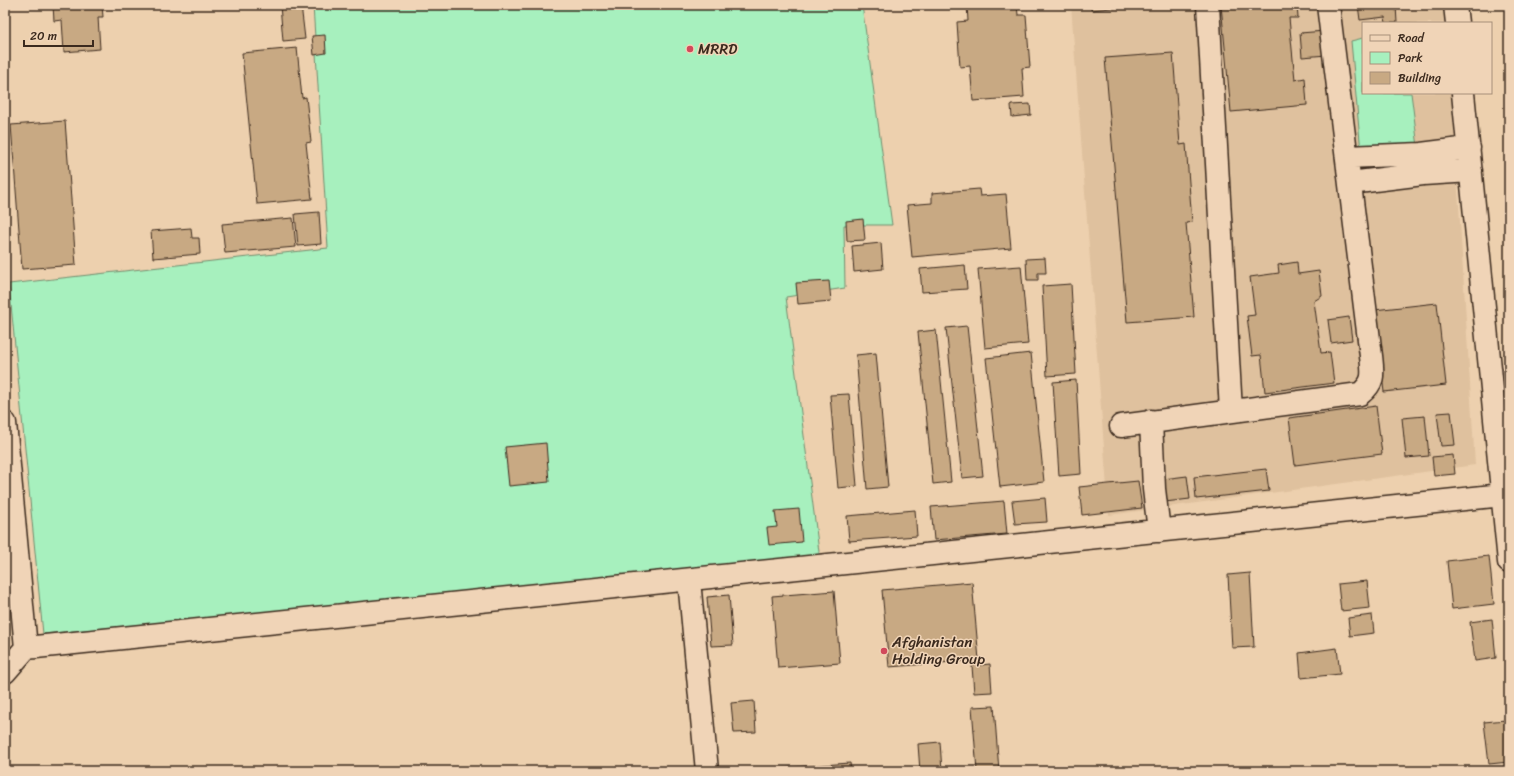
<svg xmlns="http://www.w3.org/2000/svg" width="1514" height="776" viewBox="0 0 1514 776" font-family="Sriracha,sans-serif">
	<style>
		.built { fill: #dfc19e }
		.green { fill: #a7f0be; stroke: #718d6e }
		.building { fill: #c8a983; stroke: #3b2a1e }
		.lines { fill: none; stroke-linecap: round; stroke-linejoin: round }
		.minor-casing { stroke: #3b2a1e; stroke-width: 25 }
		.minor { stroke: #f0d4b7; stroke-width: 22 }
		.poi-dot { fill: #d1495b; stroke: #f0d4b7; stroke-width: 1.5 }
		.labels { text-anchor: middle; stroke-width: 3; stroke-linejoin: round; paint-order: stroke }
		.poi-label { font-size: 15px; fill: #3b2a1e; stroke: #f0d4b7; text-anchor: start }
	</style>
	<rect width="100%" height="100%" fill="#edd0ae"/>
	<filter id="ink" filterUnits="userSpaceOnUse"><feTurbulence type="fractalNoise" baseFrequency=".025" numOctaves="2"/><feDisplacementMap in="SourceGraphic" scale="8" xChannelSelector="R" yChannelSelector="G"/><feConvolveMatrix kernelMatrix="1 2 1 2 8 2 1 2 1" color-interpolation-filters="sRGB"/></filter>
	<g filter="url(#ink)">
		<path class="built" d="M1071,5H1447L1448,23H1363V93H1452L1475,465L1109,515Z"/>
		<path class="green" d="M313,5H862L892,225H844L845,288L786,297L822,575L407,599L43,634L9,284L328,248Z
			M1363,38V93H1411L1418,147L1361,152L1351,41Z"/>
		<path class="building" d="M53,5H102L103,17H98L100,49L64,52L62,20L54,21Z
			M280,5H301L305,39L283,41Z
			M967,5H1017L1018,15H1026L1030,67L1022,68L1024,97L973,101L970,66L960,67L957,22L968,21Z
			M1091,5H1142L1091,10Z
			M1221,5H1297L1298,18H1289L1295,80L1305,78L1307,105L1231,112Z
			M1358,5H1396L1397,23H1386L1385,17L1360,20Z
			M1325,31L1327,55L1302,57L1300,33Z
			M325,35L326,53L314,55L312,36Z
			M297,48L302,98L306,97L311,142L306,143L312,199L257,204L242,53Z
			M1173,53L1180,145L1186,144L1192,222L1186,223L1194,317L1127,322L1105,58Z
			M1030,104L1031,115L1012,117L1011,105Z
			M65,121L76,265L22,269L11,125Z
			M979,189L980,196L1006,194L1011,248L912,257L907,205L932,203V193Z
			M319,212L321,244L298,246L295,214Z
			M293,218L296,247L225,253L222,224Z
			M863,219L865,240L847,241L846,221Z
			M191,228L192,238H199L200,254L153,258L151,231Z
			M881,243L883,269L854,272L852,246Z
			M1045,258L1046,273H1038V280H1027L1026,259Z
			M1297,262L1298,274L1319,271L1322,296L1314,301L1321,353L1330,352L1334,383L1265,392L1261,355L1252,356L1247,316L1255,315L1250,277L1279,273L1278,265Z
			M965,265L967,289L922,292L920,269Z
			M1021,266L1028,344L985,348L978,269Z
			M829,281L831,301L798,304L796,283Z
			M1071,284L1076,374L1047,376L1042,286Z
			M1437,303L1446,385L1384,392L1374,310Z
			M1349,317L1352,340L1331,343L1328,320Z
			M967,326L983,476L962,478L946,328Z
			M936,330L951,482L933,484L918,332Z
			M876,353L888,487L867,489L856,355Z
			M1031,353L1044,482L1000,487L986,358Z
			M1076,380L1081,474L1059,476L1053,382Z
			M849,394L857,486L838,488L830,395Z
			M1376,406L1382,454L1295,465L1289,418Z
			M1451,412L1455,445L1441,446L1437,413Z
			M1425,416L1429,456L1406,458L1402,418Z
			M546,443L549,482L509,486L505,447Z
			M1453,455L1455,474L1434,476L1432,457Z
			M1266,469L1269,491L1196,499L1194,477Z
			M1187,476L1190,499L1165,502L1163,479Z
			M1138,481L1142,508L1082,515L1079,487Z
			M1045,498L1047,522L1015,524L1012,501Z
			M1004,501L1007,534L934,540L931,507Z
			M799,509L802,542L769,545L767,528L777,527L775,511Z
			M915,510L917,536L849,541L847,516Z
			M1489,556L1494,604L1452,609L1447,561Z
			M1250,573L1254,647L1232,648L1228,575Z
			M1367,581L1370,608L1341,611L1338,584Z
			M972,582L979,660L889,667L882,590Z
			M834,591L840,663L778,668L772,596Z
			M729,595L733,645L711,646L707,597Z
			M1372,615L1374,633L1350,636L1348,618Z
			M1492,619L1496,658L1475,661L1470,622Z
			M1337,648L1340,674L1301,678L1299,653Z
			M990,664L992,692L974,693L972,666Z
			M754,701L756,732L734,733L731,703Z
			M994,706L999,771H977L972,707Z
			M1506,720L1509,762L1489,764L1484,722Z
			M940,742L942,771H920L918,744Z
			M850,763L851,771H780V768Z"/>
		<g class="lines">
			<defs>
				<path id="minor" d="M1208,5L1231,411
					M1455,5L1457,23
					M1463,93L1509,562
					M1347,157L1421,154L1469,148
					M1350,183L1423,174L1471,171
					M1151,421L1154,489L1159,531
					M5,423L26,648
					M1121,426L1360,394C1375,382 1373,374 1371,356L1328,5
					M689,580L707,771
					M26,648L1503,495
					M5,672L26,648"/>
			</defs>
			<use href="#minor" class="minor-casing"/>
			<use href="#minor" class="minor"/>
		</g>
	</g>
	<g class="poi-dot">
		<circle cx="690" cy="49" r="4"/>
		<circle cx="884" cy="651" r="4"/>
	</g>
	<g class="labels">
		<g class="poi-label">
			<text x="698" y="54">MRRD</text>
			<text x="892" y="647">Afghanistan<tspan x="892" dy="17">Holding Group</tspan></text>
		</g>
	</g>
	<rect width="1514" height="776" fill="none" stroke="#f0d4b7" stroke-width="20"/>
	<rect x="10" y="10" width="1494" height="756" fill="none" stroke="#3b2a1e" stroke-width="1.5" filter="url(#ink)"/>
	<rect x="1362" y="22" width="130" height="72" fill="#f0d4b7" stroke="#a8907a"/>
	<rect x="1370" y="35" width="20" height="6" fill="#f0d4b7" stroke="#a8907a"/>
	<text x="1398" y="42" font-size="12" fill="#3b2a1e">Road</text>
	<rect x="1370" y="52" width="20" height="12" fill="#a7f0be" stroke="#a8907a"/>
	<text x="1398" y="62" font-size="12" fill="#3b2a1e">Park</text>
	<rect x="1370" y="72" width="20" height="12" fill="#c8a983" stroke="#a8907a"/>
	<text x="1398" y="82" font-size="12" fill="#3b2a1e">Building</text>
	<path d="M24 40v6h69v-6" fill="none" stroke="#3b2a1e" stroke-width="2"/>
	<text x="30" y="40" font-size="12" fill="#3b2a1e" stroke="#f0d4b7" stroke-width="3" paint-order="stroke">20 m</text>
</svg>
